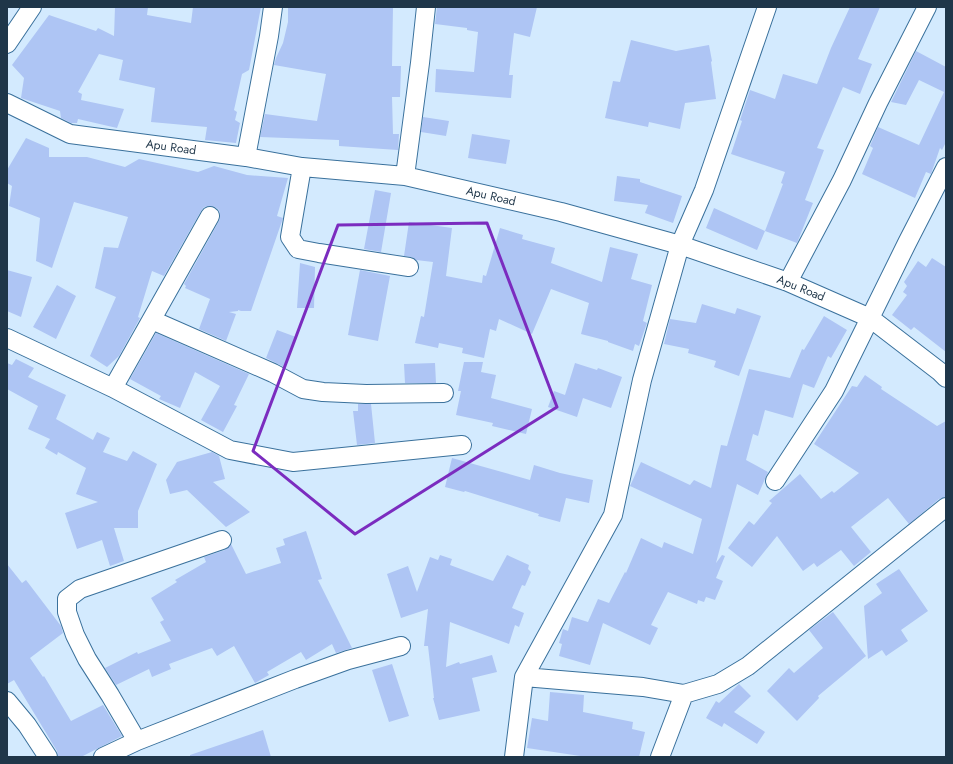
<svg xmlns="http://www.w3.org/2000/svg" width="953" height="764" viewBox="0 0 953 764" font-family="Jost,sans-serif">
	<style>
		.building { fill: #aec5f4 }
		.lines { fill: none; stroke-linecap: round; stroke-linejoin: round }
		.street-casing { stroke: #3a719c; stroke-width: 20 }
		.street { stroke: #fff; stroke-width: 18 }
		.marked { fill: none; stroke: #7b2cbf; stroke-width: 3; stroke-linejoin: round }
		.labels { text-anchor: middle; stroke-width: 3; stroke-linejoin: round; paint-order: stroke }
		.street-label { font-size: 12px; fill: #1f3649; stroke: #fff }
	</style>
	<rect width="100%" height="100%" fill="#d3eafe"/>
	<path class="building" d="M115,7H148L147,15L191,23L193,7H261L249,70L242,74L234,110L237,112L235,120L240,123L236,143L205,140L207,127L151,122L155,88L119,80L123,60L99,54L78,92L82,94L81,100L124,109L117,128L78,119L77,123H71L61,118L60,111L21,98L24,78L12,65L49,15L96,31L98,28L114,36Z
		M316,7H393L392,66H401L400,97H392L393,134H399L398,150L339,146V140L260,137L265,114L317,121L326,74L274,65L276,58L283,43L288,22V8Z
		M437,7H537L530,37L514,33L509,75H513L511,98L435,92L436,69L474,72L478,32L467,30V28L435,24Z
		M850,7H880L858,59L872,64L860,94L843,87L817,148L824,150L805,200L813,203L797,243L765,231L783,184L781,183L785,172L731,154L742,121L740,120L750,90L775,99L783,74L817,84L831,48Z
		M631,40L676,51L709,45L712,61L711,62L716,99L685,103L680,129L649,122L648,127L605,118L613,81L620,82Z
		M916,51L946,67V142L942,150L940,148L931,174L926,172L915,198L862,174L873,148L870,146L878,127L919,145L944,92L919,80L906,105L891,102Z
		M423,117L449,121L446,136L421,132Z
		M472,134L510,140L506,164L468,158Z
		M26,138L49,148V157H87L125,167L139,159L198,172L214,166L247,175L288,178L277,216L283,218L282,221L251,311H241L238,310V311L229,312L236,314L226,341L199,329L210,299L185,288L186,286L184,284L219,221L220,216L219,210L215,207L210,206L204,207L201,211L164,276L152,271L138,317L140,318L119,356L107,367L90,356L116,297L95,288L104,247L118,248L128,217L74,202L52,268L36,261L40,218L9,206L12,186L7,183V170Z
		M617,176L640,179V182L682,196L673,223L645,213L648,205L614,201Z
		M375,190L391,193L381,252L364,249Z
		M714,208L765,231L757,250L706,228Z
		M409,222L452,228L446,276L482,283L483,275L486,276L500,228L523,235L522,239L555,248L551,263L602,282L610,247L638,254L631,279L652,285L643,321L647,323L639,346L635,344L633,351L608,342V341L581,334L589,303L551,289L532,334L499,319L496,331L490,329L484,358L462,353L463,348L439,343L438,348L415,343L421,316L424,317L433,262L416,260L411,257L404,256Z
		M932,258L946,267V352L914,327L911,330L892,315L907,295L903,292L907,286L904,282L918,261L926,267Z
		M300,263L315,267L314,308H297Z
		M7,270L32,277L21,317L7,311Z
		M360,270L390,276L378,341L348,335Z
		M57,285L76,296L56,339L33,327Z
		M702,304L735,314L737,308L761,316L739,376L714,367L716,361L688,353L689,349L664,344L670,319L696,323Z
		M824,316L847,330L831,358L828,356L814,388L803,384L793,418L765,410L758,436L753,434L746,460L768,472L758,495L737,484L716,563L722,555L725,556L716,578L723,581L715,600L706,597L704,602L698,600L697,604L668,592L651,625L658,628L650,645L603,623L590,665L559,656L562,644L559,643L563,629L568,631L572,617L588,622L598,599L609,603L625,572L626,573L641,538L662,548L664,542L693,554L702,519L630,486L641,462L690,485L694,480L711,488L721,445L727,446L749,369L790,378L802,349L804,350Z
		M277,330L296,337L284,367L266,358Z
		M156,333L249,374L234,405L237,406L223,432L201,420L220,386L195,372L180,408L159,399L161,396L130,379Z
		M16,359L34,368L28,377L66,395L56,419L93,440L97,432L110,438L103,452L127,461L133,451L157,464L138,511V528H114L124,561L110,566L102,540L77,549L65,513L98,502L76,494L86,468L58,452L57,455L45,448L50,439L28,429L38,406L7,389V363L12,365Z
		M464,362H483L481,372L496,375L491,398L532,409L526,434L492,426L493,423L456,415L461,391H458Z
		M435,363L436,383H405L404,364Z
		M575,363L597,370L598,368L622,377L611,408L583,398L577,417L548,407L554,391L565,395Z
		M865,375L882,387L881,389L937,426L946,421V497L939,499L909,524L888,498L851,527L871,552L854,566L841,550L817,567L814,563L803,571L777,536L752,567L728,548L749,521L754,525L772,503L769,501L800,474L821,499L832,491L834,493L859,473L814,444L852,386L857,387Z
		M358,404H371L375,443L357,445L353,411H358Z
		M212,452L219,456L225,479L213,482L250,512L226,527L187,490L170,494L166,480L177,462Z
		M452,458L530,480L534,465L560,473L593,480L589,503L566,498L560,522L538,516L539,514L507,504L465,491L464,492L445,487Z
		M306,531L322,579L318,580L352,648L336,653L332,644L306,660L301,652L267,672L269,675L255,683L234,646L217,656L212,648L169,664L171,669L152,677L149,669L116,685L105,668L137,652L138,654L171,641L160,622L164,620L151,598L177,582L175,580L206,562L204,557L225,550L231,544L246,574L281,563L276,548L285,545L283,539Z
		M440,555L452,559L450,565L493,581L507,555L529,565L528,569L531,572L525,586L522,585L512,608L524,613L519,627L515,625L509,644L450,622L446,667L459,662L460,664L492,655L497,672L472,678L480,711L439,720L433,698H434L428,646H424L428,609L401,618L387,574L408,566L417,592L430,557L438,560Z
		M7,564L22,583L26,580L61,626L63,633L30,658L43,677L44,676L71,721L103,705L122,736L81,757H58L57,751L14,680L7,684Z
		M899,569L928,611L901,630L908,641L886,656L882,650L868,659L864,606L882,593L876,584Z
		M833,612L866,656L818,696L819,698L797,721L767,691L789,668L794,673L823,648L809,630Z
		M392,664L409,716L389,722L372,670Z
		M739,684L751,696L734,712L765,732L757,744L724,723L722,727L706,718L716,701L719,703Z
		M550,692L584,695L583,712L633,722L632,729L645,732L639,757H587L527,748L532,718L548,721Z
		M263,730L271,757H190V755Z"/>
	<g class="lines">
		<defs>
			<path id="street" d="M7,44L32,7
				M7,103L70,134L246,157L302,167L405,176L561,212L680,245L788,282L870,318L939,371L946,378
				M246,157L269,36L273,7
				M302,167L290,237L298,249L319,253L409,267
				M405,176L420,63L426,7
				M788,282L842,180L878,103L927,7
				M152,320L273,373L303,389L323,392L366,394L444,393
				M7,338L113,388L230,450L293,462L462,445
				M113,388L210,216
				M775,481L834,391L907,243L946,167
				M524,677L643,687L684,694L718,684L748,666L946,507
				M7,701L27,725L48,757
				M137,741L110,695L87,659L75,635L67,612V599L80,589L222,540
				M103,757L137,741L295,679L348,660L401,646
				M514,757L524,677L613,515L642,380L680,245L704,190L767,7
				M660,757L684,694"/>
		</defs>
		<use href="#street" class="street-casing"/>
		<use href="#street" class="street"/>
	</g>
	<path class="marked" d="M487,223L557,407L355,534L253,451L338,225Z"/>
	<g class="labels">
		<g class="street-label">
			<text transform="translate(171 147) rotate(8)" y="4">Apu Road</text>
			<text transform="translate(491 196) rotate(13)" y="4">Apu Road</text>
			<text transform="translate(801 288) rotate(22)" y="4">Apu Road</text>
		</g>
	</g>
	<rect width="953" height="764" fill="none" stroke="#1f3649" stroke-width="16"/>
</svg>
